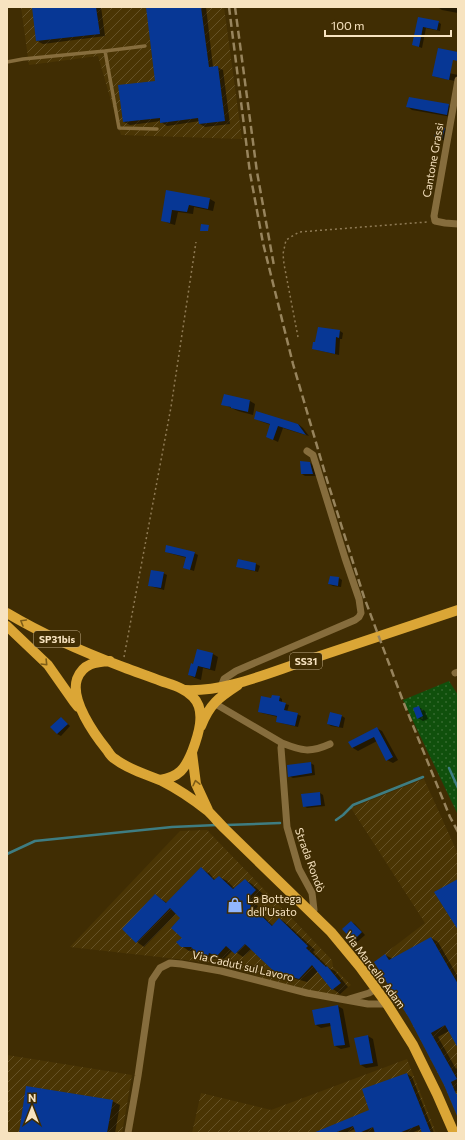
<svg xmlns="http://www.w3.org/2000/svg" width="465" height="1140" viewBox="0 0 465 1140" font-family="Commissioner,sans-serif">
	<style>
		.industrial { fill: url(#industrial-furrows) }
		.grass { fill: url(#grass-dots) }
		.shadow { fill: #0007 }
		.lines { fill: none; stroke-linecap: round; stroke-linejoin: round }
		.stream { stroke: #3e7d82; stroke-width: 2.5 }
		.building { fill: #073795 }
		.path { stroke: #8f7b55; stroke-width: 1.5; stroke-dasharray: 2 3; stroke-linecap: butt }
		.lane { stroke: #866d3d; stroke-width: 3.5 }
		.street { stroke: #866d3d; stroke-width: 7 }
		.primary { stroke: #dba636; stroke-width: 10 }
		.rail { stroke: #97845d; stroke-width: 2.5; stroke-dasharray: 8 4; stroke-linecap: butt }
		.oneway { stroke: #7e5d17 }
		.labels { text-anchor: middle; stroke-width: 3; stroke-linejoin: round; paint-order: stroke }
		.shield { fill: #402d03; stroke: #c0ac87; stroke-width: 1 }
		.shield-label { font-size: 10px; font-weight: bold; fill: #f7e3c0 }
		.street-label { font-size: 11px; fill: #f7e3c0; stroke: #402d03 }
		.poi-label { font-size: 11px; fill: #f7e3c0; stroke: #402d03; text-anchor: start }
	</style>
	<defs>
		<pattern id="industrial-furrows" width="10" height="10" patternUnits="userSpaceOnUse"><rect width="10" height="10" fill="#4a3504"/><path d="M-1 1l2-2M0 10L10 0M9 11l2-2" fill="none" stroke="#655227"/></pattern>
		<pattern id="grass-dots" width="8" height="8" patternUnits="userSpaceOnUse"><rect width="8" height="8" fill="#10500c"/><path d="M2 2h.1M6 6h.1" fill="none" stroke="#34692e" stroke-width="1.8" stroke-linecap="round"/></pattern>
	</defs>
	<rect width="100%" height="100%" fill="#402d03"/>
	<path class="industrial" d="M21,7H224L242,139L121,135L98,56L29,65Z
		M424,779L458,854V1119L444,1085L409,1018L374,962L425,923L351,808Z
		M207,830L332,960L333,967L351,985L337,995L307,993L222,964L70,947L180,831Z
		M7,1055L132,1075L122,1133H7Z
		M407,1059L436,1133H192L201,1093L271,1110Z"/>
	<path class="grass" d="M449,681L458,695V815L403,700Z"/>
	<path class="shadow" d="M33,7H101L105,36L43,44L37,41Z
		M147,7H206L213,67H217L223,70L230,124L205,127L200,124V121L167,126L161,122V121L130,125L124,122L156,82Z
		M439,7H458V13L442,10L439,8Z
		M419,18L438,22L441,24L440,31L426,28L422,48L414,45Z
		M435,70L458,75V77L455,81L436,77L433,76Z
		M448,105L453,108L452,117L412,110L408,107Z
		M444,128L448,130L446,141L439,139L435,137Z
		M167,192L210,199L215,202L213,211L194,207L193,214L178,212L175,225L168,223L162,220Z
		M340,331L343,333L342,339H340L339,355L317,350L313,348Z
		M224,395L250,401L255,404L253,415L238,411L223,404Z
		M255,418L298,424L303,428L309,436L283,428L278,442L272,439L271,425L260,421Z
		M310,463L313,465L316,476H305L302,474Z
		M166,551L194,553L198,555L194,571L185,568L187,558L169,553Z
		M239,560L256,564L260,566L258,572L241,568L237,566Z
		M163,573L167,575L164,590L153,587L149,585Z
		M330,577L339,578L342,580L341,587L333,586L329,584Z
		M198,651L213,654L218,657L215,671L203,668L201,680L195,678L189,675L194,665Z
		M279,697L282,699V703L289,705L287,712L297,714L301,716L298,727L281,723L277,721L278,717L262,713L259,711L272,699Z
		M419,707L425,711L428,719L423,721L418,718Z
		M342,716L345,718L343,728L331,726L328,724Z
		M61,718L70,726L61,736L57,734Z
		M376,728L382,731L398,760L393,763L387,760L377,741L358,751L353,748L350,742Z
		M310,763L314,765L315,775L293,778L289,776Z
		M320,793L323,795L325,806L307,808L304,806Z
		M201,869L209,873L215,880L219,877L227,881L235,889L245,880L252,884L263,894L254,903L258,906L256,909L273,926L280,919L287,924L315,950L313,952L329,968L335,971L348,987L340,994L333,989L318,971L307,982L289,977L287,980L279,976L252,949L243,957L233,950L224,959L217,957L215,959L207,958L196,951H189L182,946L183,938L182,917L177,913L144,947L137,942L123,929L155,895L167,903Z
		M351,922L355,924L365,935L357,942L354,940Z
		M431,938L438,942L458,977V1046L449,1031L438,1037L456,1069L458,1067V1090L454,1092L385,955L393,959Z
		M338,1006L343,1009L350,1047L341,1049L335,1046L331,1026L321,1028L316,1025Z
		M368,1036L373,1039L378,1066L366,1068L361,1065Z
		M407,1074L412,1077L434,1133H423L421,1129L411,1133H376V1131L370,1133H357L355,1129L346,1133H314L371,1111Z
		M112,1101L120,1105L115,1133H20Z"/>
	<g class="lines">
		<path class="stream" d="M449,768L458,788
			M336,820L343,815L353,805L423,777
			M226,825L280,823
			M7,854L35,841L172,827L217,825"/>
	</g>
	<path class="building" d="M32,7H96L100,34L36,41Z
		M146,7H201L209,67L218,66L225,121L199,124L198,118L160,123V118L123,122L118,85L155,81Z
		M418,17L439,21L437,30L423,27L419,47L412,45Z
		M438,48L458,52V61L453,60L449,80L432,76Z
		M409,97L449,104L447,115L406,107Z
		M437,126L445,128L442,139L434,138Z
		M166,190L210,198L208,209L189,205L187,212L172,210L170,223L161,221Z
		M201,224L209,225L208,231H200Z
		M318,327L340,330L339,338L336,337L335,354L312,349L313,342H315Z
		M224,394L250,400L248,412L231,408V407L221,405Z
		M256,411L298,424L306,435L278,426L273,440L266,437L270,424L254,419Z
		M300,461L310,462L313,474H301Z
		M166,545L195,552L190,570L183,568L186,557L165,552Z
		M238,559L256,563L255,571L236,567Z
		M151,570L164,572L161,588L148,586Z
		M330,576L339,577L338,586L328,584Z
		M197,649L213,653L210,669L198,666L195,677L188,675L191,663L193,664Z
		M272,695L280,696L279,701L286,703L284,710L298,713L295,726L276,722L277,716L258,712L261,696L271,698Z
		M419,706L423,716L417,719L413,708Z
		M330,712L342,715L339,727L327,724Z
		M61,717L68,724L57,734L50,727Z
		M377,727L393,757L386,761L374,737L352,748L348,742Z
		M311,762L312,773L288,777L287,765Z
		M320,792L321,805L303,807L301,794Z
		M201,867L214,880L219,876L233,889L245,879L256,890L248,898L252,902L249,904L272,926L279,918L308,946L306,948L326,967L327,966L341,983L332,990L312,965L299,979L281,974L279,976L245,944L235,954L226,946L217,956L209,953L208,956L198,954L191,947H181L176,942L182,938L171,928L180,918L170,908L136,943L122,929L155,894L166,903Z
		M458,879V930L434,892Z
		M351,921L362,932L353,941L342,929Z
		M431,937L458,984V1048L445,1025L431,1033L457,1079L451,1082L456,1094H458V1118L444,1085L409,1018L374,962L385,954L389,960Z
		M338,1005L345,1045L334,1046L330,1023L315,1025L312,1010Z
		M368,1035L373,1063L360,1065L354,1038Z
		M407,1073L431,1133H422L419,1125L399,1133H375L373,1127L359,1133H356L353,1126L334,1133H313L369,1110L362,1089Z
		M26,1086L113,1100L107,1133H19Z"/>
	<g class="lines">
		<path class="path" d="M298,337L284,264L283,254L286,240L299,232L427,222
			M124,657L171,407L196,242"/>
		<path class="lane" d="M105,51L145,46
			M7,62L23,59L105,51L119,128L157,129"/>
		<path class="street" d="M458,80L434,216L435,221L445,223L458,224
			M455,673L458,672
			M220,689L224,679L236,671L355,620L359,617L361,613L359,599L345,558L313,455L307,451
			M214,703L282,743L281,748L287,827L299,869L312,893L314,910L312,913
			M282,743C302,751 310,753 330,744
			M349,999L369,993L376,989
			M128,1133L138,1076L152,980L160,968L170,963L181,964L221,971L307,993L368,1004H387"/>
		<path class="primary" d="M7,613C44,635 83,652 123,667C136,672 148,676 161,681C172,685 185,688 193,697C207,711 198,736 192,752C185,769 179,777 160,780
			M7,626L48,665L74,702L78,707
			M110,661C96,662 83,663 77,679C70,700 94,734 107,750C109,753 111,757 115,759C129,770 146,774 162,781C178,789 194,800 208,811C214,817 219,823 225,829L331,932L360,967L387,1004L413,1045L437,1094L454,1133
			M185,690C225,692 268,673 305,661C356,644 407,627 458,610
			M201,726C210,704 218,698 238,685
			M192,753L196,784L208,810"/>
		<path class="rail" d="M229,7L250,173L263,243L293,364L327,480L364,597L403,701L450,817L458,832
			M235,7L257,172L274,266"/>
	</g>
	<defs><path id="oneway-chevron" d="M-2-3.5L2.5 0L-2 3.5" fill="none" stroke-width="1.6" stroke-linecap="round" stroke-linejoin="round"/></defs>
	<g class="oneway">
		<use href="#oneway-chevron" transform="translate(23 622) rotate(-150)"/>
		<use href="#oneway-chevron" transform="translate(45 663) rotate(46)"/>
		<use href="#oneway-chevron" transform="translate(196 783) rotate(-103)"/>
	</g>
	<defs>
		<symbol id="shop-bare" viewBox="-9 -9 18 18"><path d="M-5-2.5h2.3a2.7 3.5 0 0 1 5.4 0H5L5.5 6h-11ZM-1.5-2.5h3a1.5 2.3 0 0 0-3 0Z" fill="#92b7fd" stroke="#402d03" stroke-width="2.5" paint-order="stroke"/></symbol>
	</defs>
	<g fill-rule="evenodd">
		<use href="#shop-bare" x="224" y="894" width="22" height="22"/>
	</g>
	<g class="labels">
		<g class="shield">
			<rect x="34" y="631" width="46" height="16" rx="3"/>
			<rect x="290" y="653" width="32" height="16" rx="3"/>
		</g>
		<g class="shield-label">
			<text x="57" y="643">SP31bis</text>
			<text x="306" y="665">SS31</text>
		</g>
		<g class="street-label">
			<text transform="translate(433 160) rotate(-80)" y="4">Cantone Grassi</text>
			<text transform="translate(310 860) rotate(70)" y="4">Strada Rondò</text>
			<text transform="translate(243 966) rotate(13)" y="4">Via Caduti sul Lavoro</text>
			<text transform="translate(375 970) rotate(53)" y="4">Via Marcello Adam</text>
		</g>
		<g class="poi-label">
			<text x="247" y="903">La Bottega<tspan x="247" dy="13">dell'Usato</tspan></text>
		</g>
	</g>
	<rect width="465" height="1140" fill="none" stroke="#f7e3c0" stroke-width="16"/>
	<g transform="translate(32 1108)" stroke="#402d03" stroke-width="3" paint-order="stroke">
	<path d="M0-3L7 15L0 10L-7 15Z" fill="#f7e3c0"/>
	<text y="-6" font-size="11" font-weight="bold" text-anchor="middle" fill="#f7e3c0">N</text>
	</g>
	<path d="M325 30v6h126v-6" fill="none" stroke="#f7e3c0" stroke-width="2"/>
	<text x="331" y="30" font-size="12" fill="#f7e3c0" stroke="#402d03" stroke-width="3" paint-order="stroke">100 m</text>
</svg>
